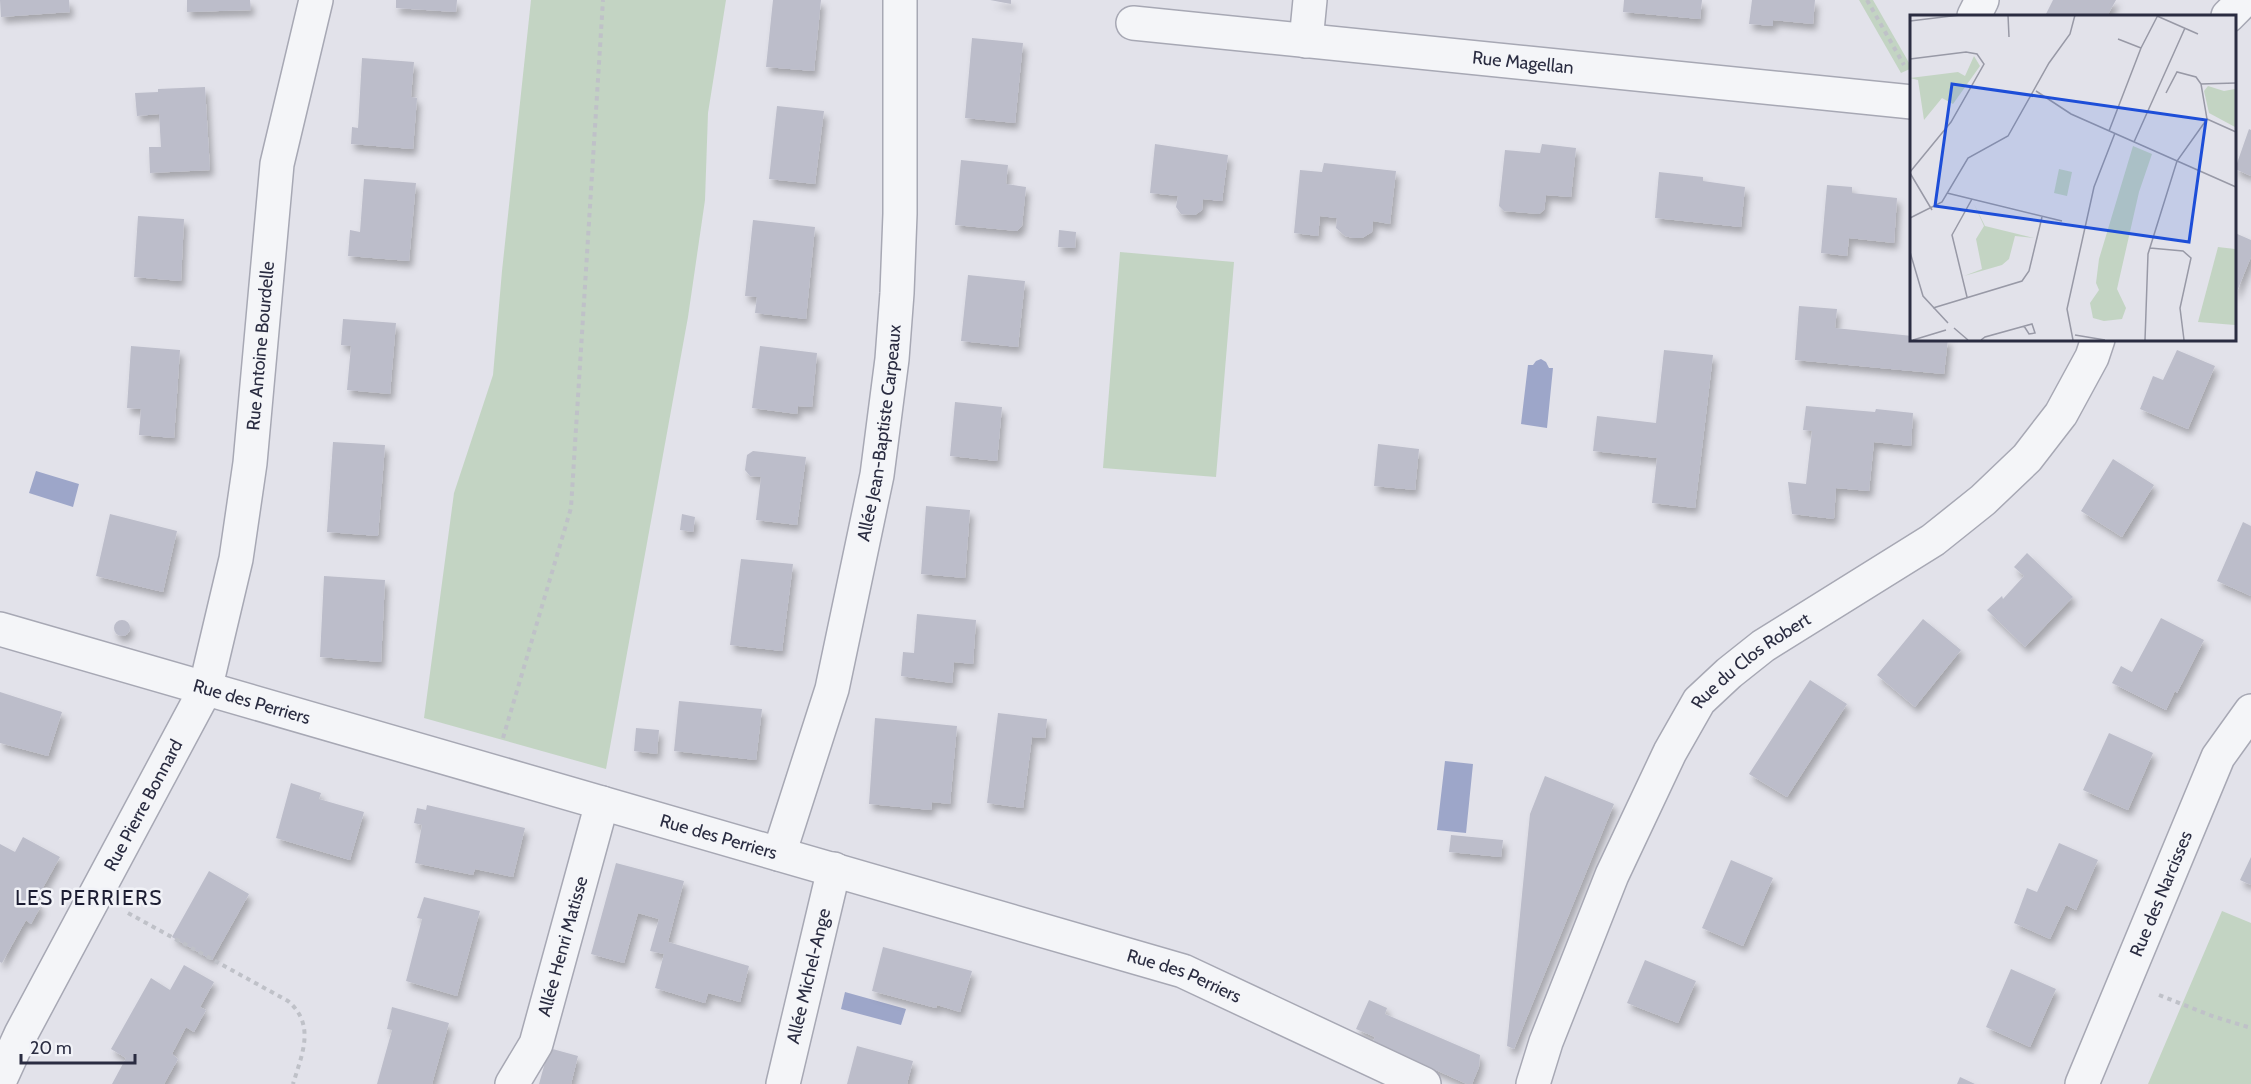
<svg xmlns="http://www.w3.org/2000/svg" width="2251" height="1084" viewBox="0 0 2251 1084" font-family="Cabin,sans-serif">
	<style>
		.green { fill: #c3d4c3 }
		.water { fill: #9da6c9 }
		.building { fill: #bcbdca; filter: url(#shadow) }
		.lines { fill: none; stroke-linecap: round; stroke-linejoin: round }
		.minor-casing { stroke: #a7a8b4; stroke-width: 36 }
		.path { stroke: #bfc1c8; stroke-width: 4; stroke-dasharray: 4.5 4.5; stroke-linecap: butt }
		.minor { stroke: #f4f5f8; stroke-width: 33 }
		.labels { text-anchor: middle; stroke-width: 5; stroke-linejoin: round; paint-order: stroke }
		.street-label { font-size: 18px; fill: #2a2c41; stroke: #f1f2f7 }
		.quarter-label { font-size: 21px; letter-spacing: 1.5px; fill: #1c1d32; stroke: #f1f2f7 }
		.inset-road { fill: none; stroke: #9899a6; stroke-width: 1.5 }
		.view { fill: #1d4ed8; fill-opacity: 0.15; stroke: #1d4ed8; stroke-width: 3 }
		.inset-edge { fill: none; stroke: #2a2c41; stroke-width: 3 }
	</style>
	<defs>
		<filter id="shadow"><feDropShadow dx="3.5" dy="6" stdDeviation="3" flood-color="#0004"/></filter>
	</defs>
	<rect width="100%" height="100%" fill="#e2e2ea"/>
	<path class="green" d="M531,0H726L708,113L705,200L688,317L606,769L424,718L454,493L493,375L502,271Z
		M1859,0H1873L1912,68L1901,73Z
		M1120,252L1234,262L1216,477L1103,468Z
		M2222,911L2251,923V1084H2148Z"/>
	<path class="water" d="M1541,359L1546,362L1549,368H1553L1547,428L1521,424L1528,365H1533L1536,361Z
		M36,471L79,484L73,507L29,493Z
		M1445,761L1473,764L1466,833L1437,830Z
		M845,992L906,1009L901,1025L841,1009Z"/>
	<path class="building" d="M0,0H69L70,12L1,17Z
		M187,0H250L251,10L187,12Z
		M396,0H457L456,12L396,8Z
		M773,0H821L814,71L766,67Z
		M990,0H1011V4Z
		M1624,0H1702L1700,19L1623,12Z
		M1752,0H1815L1813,24L1773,20V26L1749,24Z
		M2053,0H2116L2107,16H2045Z
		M972,38L1023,43L1015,123L965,118Z
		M362,58L414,62L411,97L417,98L413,149L351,144L352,127L358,128Z
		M205,87L210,170L150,173L149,147H161L159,114L137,116L135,93L158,92V89Z
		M777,106L824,111L815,184L769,179Z
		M2249,129L2251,130V176L2235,169Z
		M1155,144L1228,155L1222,201L1203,199L1202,210L1195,215L1181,214L1176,207L1178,196L1150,193Z
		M1542,144L1576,148L1571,197L1546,195L1544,210L1539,214L1504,211L1499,206L1505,150L1540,153Z
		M961,160L1008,165L1006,184L1026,187L1022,226L1017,231L955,225Z
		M1324,163L1396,171L1390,224L1373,221L1372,232L1362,238H1353L1345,236L1336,228L1337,218L1320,216L1318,236L1294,233L1300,170L1322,172Z
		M1659,172L1703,177V181L1745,187L1741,227L1655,218Z
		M364,179L416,183L409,261L348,256L350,230L360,232Z
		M1827,185L1852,187V193L1897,198L1894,243L1849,238L1847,256L1821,253Z
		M138,216L184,219L181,281L134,277Z
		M753,220L815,227L806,319L755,313L757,297L745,296Z
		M1059,230L1076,232L1075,248L1058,247Z
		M2235,233L2251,240V257L2235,296Z
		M968,275L1025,281L1018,347L961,341Z
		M1799,306L1837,309L1835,328L1912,336V339H1948L1944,374L1795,360Z
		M343,319L396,323L390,394L347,390L351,346L341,345Z
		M131,346L180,350L174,438L139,435L141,409L127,408Z
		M760,346L817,353L812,407L798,406L797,414L752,408Z
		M1664,350L1713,355L1695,508L1652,503L1657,458L1593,451L1597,416L1656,423Z
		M2177,350L2215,366L2188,429L2140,409L2153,376L2163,380Z
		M955,402L1002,407L997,461L950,456Z
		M1806,406L1875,412L1876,409L1913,413L1911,446L1874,442L1869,491L1836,488L1834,519L1792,514L1788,482L1806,484L1812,431L1803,430Z
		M333,442L385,445L378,536L327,532Z
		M1378,444L1419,449L1415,490L1374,486Z
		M753,451L806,457L797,525L756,520L761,477L750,476L745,470L747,455Z
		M2113,459L2154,485L2122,537L2081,511Z
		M926,506L970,510L965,578L921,574Z
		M110,514L177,531L163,592L96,576Z
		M682,514L695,517L693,532L680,530Z
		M2243,522L2251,526V596L2217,581Z
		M2027,553L2073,597L2025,647L1987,610L2002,596L2003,599L2024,576L2014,567Z
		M741,559L793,564L782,651L730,645Z
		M324,576L385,580L381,662L320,657Z
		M917,614L976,620L973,664L954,662L952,683L901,676L903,652L914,653Z
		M2161,618L2204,640L2177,693L2175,691L2166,710L2112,683L2121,666L2132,672Z
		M1923,619L1961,650L1915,707L1877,675Z
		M114 628a8 8 0 1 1 16 0a8 8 0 1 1-16 0Z
		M1810,680L1847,704L1787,797L1749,774Z
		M0,692L62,712L48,756L0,743Z
		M679,701L762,709L756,760L674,751Z
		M998,713L1047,719L1045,738L1032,737L1023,808L987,803Z
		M875,718L957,726L950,804L932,802L931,810L869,804Z
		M636,728L659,730L657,754L634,751Z
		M2109,733L2153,753L2128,810L2083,790Z
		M1545,776L1614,804L1514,1049L1507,1046L1530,814Z
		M291,783L321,793L319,799L364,812L350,860L276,838Z
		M427,805L525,828L513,877L475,869L473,875L415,863L422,825L414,823L417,808L426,810Z
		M1451,835L1503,840L1501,857L1449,852Z
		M23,837L60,857L35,902L41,906L31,924L26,920L2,963L0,962V844L15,852Z
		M2059,843L2098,860L2076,910L2066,905L2050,939L2014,923L2027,888L2037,892Z
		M2251,857V885L2240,880Z
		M1731,860L1773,878L1743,946L1702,928Z
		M616,863L684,881L668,942L749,966L740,1002L708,993L705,1003L655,988L664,954L650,951L659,919L638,913L624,963L591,954Z
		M209,871L249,894L212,960L172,937Z
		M424,897L480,911L457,996L406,981L422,919L417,918Z
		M883,947L972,971L960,1012L937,1005L936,1008L872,991Z
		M1645,960L1696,981L1678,1023L1627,1003Z
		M184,965L214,982L200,1007L206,1010L194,1032L186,1027L172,1054L178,1059L164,1084H112L126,1058L111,1049L151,978L170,990Z
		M2011,969L2056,989L2030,1047L1986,1027Z
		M1369,1000L1387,1008L1385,1014L1480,1055L1479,1067L1472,1084H1467L1373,1042L1375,1037L1356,1029Z
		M392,1007L449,1023L432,1084H377L392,1030L387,1029Z
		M857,1046L913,1061L907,1084H847Z
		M549,1048L578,1056L571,1084H539Z
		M1960,1077L1975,1084H1957Z"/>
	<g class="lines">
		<defs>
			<g id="minor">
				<path d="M1974,16L1982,0"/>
				<path d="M2228,16L2244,0"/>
				<path id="s1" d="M1133,23L1912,102"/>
				<path d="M1306,41L1310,0"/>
				<path id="s2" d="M0,629L1183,971L1424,1084"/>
				<path id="s3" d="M779,854L832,689L877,475L892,359L897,293L900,214V0"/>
				<path id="s4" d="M0,1080L21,1034L205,690L236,559L250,463L277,164L316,0"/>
				<path id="s5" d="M512,1084L536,1044L602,803"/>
				<path id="s6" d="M783,1084L834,869"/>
				<path id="s7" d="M1533,1084L1546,1042L1612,875L1670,752L1699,701L1729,673L1763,646L1933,540L1983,500L2027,458L2061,414L2092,357L2098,339"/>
				<path id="s8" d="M2082,1084L2218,757L2251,711"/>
			</g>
		</defs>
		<use href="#minor" class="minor-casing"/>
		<path class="path" d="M1867,0L1904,65
			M503,738L571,508L603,0
			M128,913L288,1001C316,1025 302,1054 293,1084
			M2159,995L2212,1016L2251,1028"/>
		<use href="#minor" class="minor"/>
	</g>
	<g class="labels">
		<g class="street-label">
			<text dy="6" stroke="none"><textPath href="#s1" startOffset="392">Rue Magellan</textPath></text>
			<text dy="6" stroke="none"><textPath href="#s4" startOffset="790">Rue Antoine Bourdelle</textPath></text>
			<text dy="6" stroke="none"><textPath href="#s3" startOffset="434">Allée Jean-Baptiste Carpeaux</textPath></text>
			<text dy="6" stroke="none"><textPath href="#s7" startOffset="484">Rue du Clos Robert</textPath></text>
			<text dy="6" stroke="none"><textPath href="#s2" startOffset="262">Rue des Perriers</textPath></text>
			<text dy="6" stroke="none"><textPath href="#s4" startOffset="310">Rue Pierre Bonnard</textPath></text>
			<text dy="6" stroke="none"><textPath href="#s2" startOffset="748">Rue des Perriers</textPath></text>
			<text dy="6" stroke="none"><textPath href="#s8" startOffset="206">Rue des Narcisses</textPath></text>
			<text dy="6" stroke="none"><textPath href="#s5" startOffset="148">Allée Henri Matisse</textPath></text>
			<text dy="6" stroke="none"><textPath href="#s6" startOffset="111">Allée Michel-Ange</textPath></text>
			<text dy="6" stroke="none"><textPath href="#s2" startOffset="1234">Rue des Perriers</textPath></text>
		</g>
		<g class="quarter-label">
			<text x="89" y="905">LES PERRIERS</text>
		</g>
	</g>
	<g transform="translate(1910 15)">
		<rect width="326" height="326" fill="#e2e2ea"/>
		<path d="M64,41L70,51L43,89L32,83L14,105L8,65L0,63L48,57L55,61ZM298,71L314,76L325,74V112L299,98L294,76ZM223,131L242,139L229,177L207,274L216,293L212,304L194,306L183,303L180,288L189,275L186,268L189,244ZM149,154L162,157L157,181L144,178ZM64,189L75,211L124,223L105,221L99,244L92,250L54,261L72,254L66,224L74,211ZM308,232L325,234V310L288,307Z" fill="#c3d4c3"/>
		<path class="inset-road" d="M98,0L99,22M247,1L288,19M0,6L50,0M208,24L231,33M0,44L56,37L67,39L74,49L41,107L0,157M126,76L161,99L326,172M256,78L267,57L286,62L291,69M297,104L326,117M199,116L231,33L248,0M224,127L275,13M0,158L22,195M37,178L152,206M0,203L32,187L58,143L98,121L139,48L160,19L165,0M240,233L273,236L281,243L270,293L274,325M0,237L13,281L38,308M57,282L42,220L62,184M23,293L112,266L119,256L132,202M44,313L58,325M165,320L195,325M3,325L36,315M71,325L75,322L122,309L125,318L119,319L114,311M163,325L157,294L184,172L205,118M235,325L238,239L267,146L297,104L291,69L326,68"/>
		<path class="view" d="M42,69L296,105L279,227L25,191Z"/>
		<rect width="326" height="326" class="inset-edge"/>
	</g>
	<path d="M21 1054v9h114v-9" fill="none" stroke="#2a2c41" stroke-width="3"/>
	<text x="30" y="1054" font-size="18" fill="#2a2c41" stroke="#f1f2f7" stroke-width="4.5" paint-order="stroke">20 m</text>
</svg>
